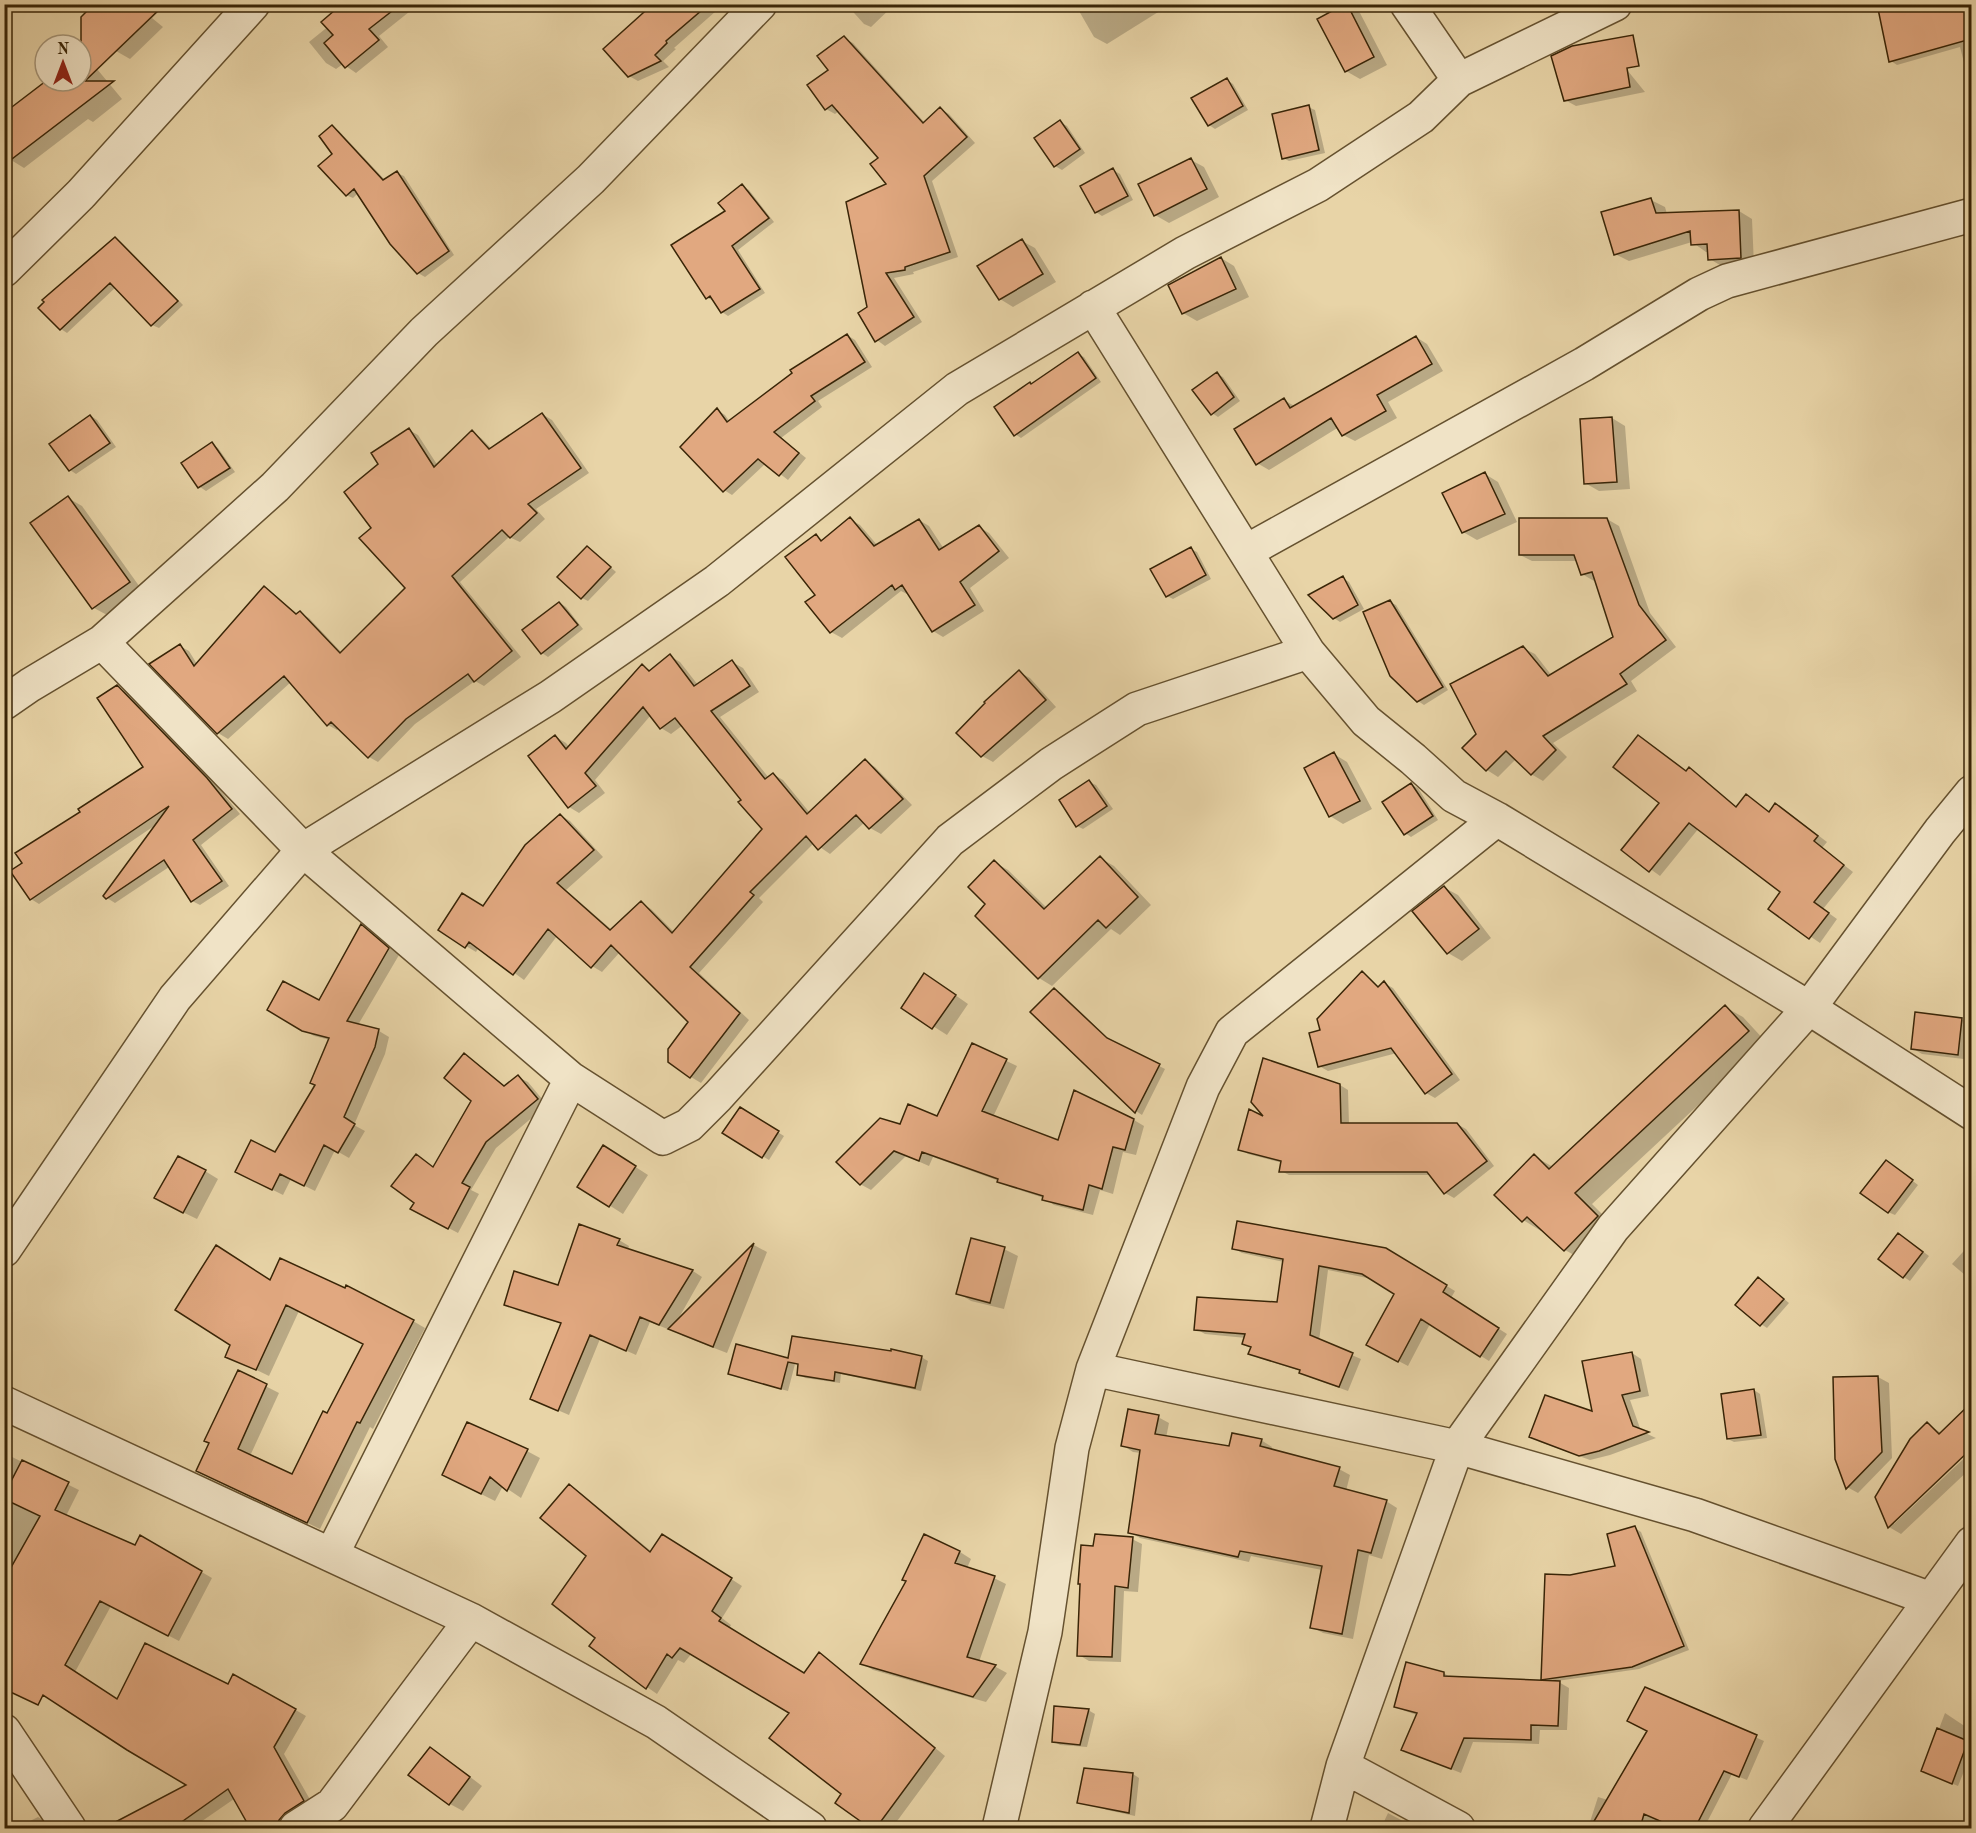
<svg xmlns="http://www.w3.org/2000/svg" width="1976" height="1833" viewBox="0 0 1976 1833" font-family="'Old Standard TT',serif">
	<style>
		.shadow { fill: #0003 }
		.building { fill: #e1a880; stroke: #392507; stroke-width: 1.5 }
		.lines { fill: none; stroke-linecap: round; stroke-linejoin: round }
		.minor-casing { stroke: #65512f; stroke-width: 36 }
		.minor { stroke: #f0e3c6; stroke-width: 33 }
	</style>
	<rect width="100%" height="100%" fill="#e8d4a7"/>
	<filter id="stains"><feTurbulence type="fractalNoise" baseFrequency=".00333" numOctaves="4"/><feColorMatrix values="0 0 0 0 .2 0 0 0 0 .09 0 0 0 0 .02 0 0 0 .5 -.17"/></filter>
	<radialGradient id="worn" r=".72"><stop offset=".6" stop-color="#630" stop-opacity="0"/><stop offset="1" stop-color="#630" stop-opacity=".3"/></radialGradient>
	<path class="shadow" d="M155,4L160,10L152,18L163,27L130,59L116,51L83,17Z
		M356,4H419L379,36L388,47L356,73L343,64L336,69L326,63L309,42Z
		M655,4H724L674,48L676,49L663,61L669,67L638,81L629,76Z
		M846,4H895L871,27L864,24Z
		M1075,4H1171L1107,44L1094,37Z
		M1958,4H1972V80L1968,78L1960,47L1897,65L1891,61Z
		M1346,6L1360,13L1387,65L1360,79L1346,71Z
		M844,38L853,43L925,123L941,109L949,114L975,143L932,181L958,257L913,272L914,274L894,278L922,322L885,346L877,340L869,308L889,185L880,158L839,111L835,114L826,109L830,70Z
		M1610,49L1645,92L1576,106L1565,100Z
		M81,57L92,63L122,99L93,122L88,119L24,168L11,160L48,81H81Z
		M1227,80L1233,84L1248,110L1215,129L1209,125Z
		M1308,107L1315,110L1325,153L1289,161L1283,158Z
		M1060,122L1067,126L1085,153L1062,170L1055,166Z
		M333,127L339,131L385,180L397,173L404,176L454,255L425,277L418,273L358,193L353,198L346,195L334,155Z
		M1191,160L1204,167L1219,197L1169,223L1155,215Z
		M1113,170L1120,174L1133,200L1102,216L1096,212Z
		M742,186L749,190L774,222L738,250L765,293L728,316L722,312L715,301L707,298L673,245L727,211Z
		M1651,200L1665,207L1667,214L1739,211L1752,219L1754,265L1723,267L1710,259L1709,252H1706L1692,242L1629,261L1615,254Z
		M115,238L121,242L183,305L159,328L152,325L116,287L67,333L61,329L40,308Z
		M1022,241L1035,248L1056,282L1013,307L1000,299Z
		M1221,258L1234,266L1249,297L1197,321L1183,313Z
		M847,335L855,340L872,367L818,401L822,407L781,438L806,458L788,480L766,463L732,495L724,490L717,410L725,415L730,422Z
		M1416,337L1427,344L1443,371L1388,402L1397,418L1355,441L1343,435L1339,427L1269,470L1257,463L1284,400L1296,407Z
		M1078,354L1084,357L1101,382L1021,438L1015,434L1032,385Z
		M1217,374L1223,377L1240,401L1218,417L1212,413Z
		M542,414L552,420L589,473L536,509L545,519L520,542L509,537L460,582L521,657L484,686L475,681L415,724L378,762L369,757L339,728L337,730L328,725L291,682L228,739L218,733L152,664L180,646L189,651L197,664L264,588L274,594L298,615L300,613L309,618L342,653L408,588L373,528L380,464L409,430L418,435L438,466L472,432L481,438L492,449Z
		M91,416L97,420L116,447L76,474L70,470Z
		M1612,418L1625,426L1630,489L1599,491L1585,483Z
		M212,444L218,448L235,472L206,491L200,487L183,463Z
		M1485,474L1498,482L1517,522L1477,540L1463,532Z
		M68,498L82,506L142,590L107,615L94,608Z
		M850,519L860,525L878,546L919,520L929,526L944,549L979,527L989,533L1009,558L970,588L984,611L943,637L933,631L909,593L907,594L901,591L842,638L831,632L807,602L817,595L816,536L824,541Z
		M1607,519L1619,526L1650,613L1676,647L1631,681L1637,691L1553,743L1567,757L1543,781L1531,774L1516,759L1498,777L1487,770L1464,748L1477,735L1523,648L1535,654L1552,676L1614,637L1596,580L1594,581L1582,574L1578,561H1532L1520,555Z
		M588,547L616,572L588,601L582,598Z
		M1191,549L1197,552L1211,579L1173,599L1167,596Z
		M1343,578L1349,582L1364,609L1340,622L1334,618Z
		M1390,602L1396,605L1448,690L1424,705L1418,701Z
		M560,603L566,607L583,629L548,657L542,653Z
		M670,656L680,662L698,685L732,662L743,668L759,692L720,717L769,778L773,774L783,780L810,813L865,761L875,767L912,805L881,834L870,828L865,822L830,854L814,843L759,898L763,902L699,973L749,1020L701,1083L691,1077L690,1022L620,952L602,972L592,966L557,936L524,980L479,947L476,952L466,946L483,908L560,815L570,821L603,857L566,890L612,930L641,903L651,909L674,932L764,829L683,725L671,734L661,728L651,715L595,780L605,793L579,813L569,807L556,737L566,743L569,747L642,666L651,671Z
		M1019,672L1030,678L1056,707L993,762L982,756L958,733Z
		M117,687L126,692L215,784L240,814L201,845L229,886L200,905L192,901L169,867L115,903L107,898L157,824L39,904L31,899L82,812L145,768Z
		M1334,754L1347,762L1372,809L1343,824L1330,816Z
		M1689,769L1699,775L1738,808L1775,818V805L1785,810L1827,842L1822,848L1853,872L1823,909L1837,919L1820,943L1770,909L1782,892L1699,828L1660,876L1623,849Z
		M1089,782L1096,785L1113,809L1083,829L1077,826Z
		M1412,785L1418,788L1438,820L1411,837L1405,833Z
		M1100,858L1114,866L1151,905L1120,935L1111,929L1052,986L1039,978L987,904L994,862L1008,870L1047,908Z
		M1445,888L1458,895L1491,938L1462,961L1448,953L1414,911Z
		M362,926L372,932L399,955L358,1025L379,1031L389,1037L385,1054L354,1125L365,1131L349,1158L335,1150L315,1191L291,1179L283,1195L247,1177L275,1154L317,1085L330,1040L314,1036L269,1010L319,1002Z
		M1362,973L1371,979L1380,988L1384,983L1393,988L1460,1080L1435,1098L1426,1093L1397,1053L1328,1071L1319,1066L1322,1031Z
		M938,983L968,1004L947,1035L903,1007Z
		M1055,990L1061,993L1112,1042L1165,1069L1142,1115L1136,1111L1033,1012Z
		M1725,1007L1743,1017L1766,1042L1592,1204L1615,1227L1583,1260L1565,1250L1542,1229L1541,1231L1523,1220L1534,1156L1553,1167Z
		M1917,1014L1972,1021V1060L1922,1054L1912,1048Z
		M973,1045L1017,1066L993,1117L1059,1142L1134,1120L1144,1126L1136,1155L1123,1152L1113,1194L1100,1190L1093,1215L1054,1205L1044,1198L1010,1187L999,1181L933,1157L929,1166L906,1156L871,1190L860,1184L900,1126L938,1118Z
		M464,1055L474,1061L506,1087L518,1077L528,1082L547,1105L496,1148L471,1190L479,1194L458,1233L422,1214L416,1203V1156L434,1168L473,1101Z
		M1340,1085L1348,1090L1349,1124H1457L1466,1129L1494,1166L1454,1198L1445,1193L1432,1175H1289L1281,1171L1283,1163L1248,1154L1240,1149L1269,1120Z
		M740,1109L784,1136L769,1160L725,1133Z
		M617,1155L648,1175L623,1214L579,1186Z
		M1892,1165L1918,1185L1895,1215L1888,1212Z
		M205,1171L218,1179L197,1219L170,1206Z
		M1905,1238L1929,1256L1910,1281L1904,1277Z
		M619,1240L629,1246L628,1250L693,1271L702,1277L676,1323L754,1245L767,1252L727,1353L683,1336L671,1329L670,1330L650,1322L636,1355L600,1339L569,1415L532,1399L562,1324L516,1310L506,1304L559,1287Z
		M1972,1242V1281L1952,1264Z
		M1233,1248L1386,1249L1455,1291L1451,1298L1507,1334L1489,1361L1430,1324L1408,1366L1368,1345L1396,1294L1372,1279L1328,1270L1319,1341L1361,1359L1348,1391L1309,1377L1301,1371L1259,1358L1250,1353L1252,1348L1244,1343L1246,1338L1205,1334L1196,1329L1279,1304L1284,1262L1242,1253Z
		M1004,1249L1018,1256L1004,1309L971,1301L958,1293Z
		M271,1281L413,1321L425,1328L373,1429L370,1427L320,1529L198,1471L238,1372L279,1393L250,1456L292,1476L327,1415L364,1344L299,1311L269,1376L227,1356Z
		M1764,1282L1789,1303L1767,1328L1761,1324Z
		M1632,1353L1641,1359L1649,1396L1630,1400L1641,1431L1656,1438L1610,1455L1590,1460L1540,1442L1531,1437L1594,1414Z
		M921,1357L928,1361L921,1391L841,1374L840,1383L805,1378L798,1374L800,1365L795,1364L788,1391L736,1377L729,1374L789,1360Z
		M1878,1377L1889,1383L1892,1458L1858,1493L1847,1487Z
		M1754,1390L1760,1394L1767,1438L1734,1442L1728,1439Z
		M1962,1414L1972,1419V1447L1894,1520V1524L1972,1451V1467L1901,1534L1889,1527L1876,1497L1928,1424L1941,1433Z
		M1158,1417L1169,1423L1166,1438L1230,1448L1261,1440L1272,1447L1271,1451L1339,1469L1350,1475L1346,1491L1386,1501L1397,1508L1382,1559L1369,1555L1353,1639L1323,1633L1312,1627L1322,1570L1251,1556L1249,1562L1140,1538L1129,1532L1141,1453L1133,1452L1122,1445Z
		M527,1451L540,1458L521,1498L503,1486L495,1501L457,1482Z
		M4,1453L79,1490L66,1516L136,1547L141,1537L212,1578L179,1641L111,1606L75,1672L118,1700L228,1686L268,1694L306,1716L284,1754L312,1803L265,1828H256L250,1825L234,1799L192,1828H118L116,1824L189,1785L4,1631Z
		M570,1486L581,1493L652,1552L674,1542L742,1586L722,1618L731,1625L729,1629L805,1675L819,1654L830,1661L945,1756L892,1828H873L837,1802L843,1794L791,1712L692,1653L684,1663L678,1660L657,1694L647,1687L597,1638L588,1556Z
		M1635,1528L1641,1532L1689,1650L1639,1669L1557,1681L1569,1688L1567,1730H1540L1539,1744L1473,1742L1461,1773L1403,1750L1417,1715L1405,1711L1396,1706L1444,1673L1451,1678L1547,1682L1542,1679L1570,1576L1617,1567Z
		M1132,1539L1142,1544L1138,1592L1124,1591L1121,1662L1089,1661L1079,1655L1095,1548Z
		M960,1552L971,1559L967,1568L994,1578L1006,1584L979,1662L996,1667L1007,1673L986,1702L873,1670L862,1663Z
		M1646,1689L1764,1741L1747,1780L1732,1774L1704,1828H1588L1598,1797L1608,1800L1649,1731Z
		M1088,1710L1095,1714L1087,1747L1060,1745L1053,1741Z
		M1945,1713L1972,1731V1752L1958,1786L1923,1771Z
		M431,1749L444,1757L482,1786L463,1811L450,1804Z
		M1133,1774L1139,1778L1135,1816L1107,1810L1100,1807Z
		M1388,1813L1416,1828H1381Z
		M38,1817L48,1823L52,1828H16Z
		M1836,1822L1848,1828L1849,1826L1855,1828H1832Z"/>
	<path class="building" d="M94,4H165L85,81H114L4,165V113L46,81H81V17Z
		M342,4H401L369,29L379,40L345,68L324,43L333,35L321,22Z
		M653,4H709L666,41L667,43L655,55L661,61L628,77L603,49Z
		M1345,4H1347L1374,57L1345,72L1317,19Z
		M1877,4H1971V39L1889,62Z
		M1633,35L1639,66L1627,68L1630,87L1564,101L1551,56L1572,46Z
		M844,36L923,123L940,107L967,137L924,176L950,252L905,267V270L886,273L914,317L875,342L858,313L867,307L846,202L886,184L870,164L878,158L832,105L825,110L807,85L828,70L817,56Z
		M1227,78L1243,106L1208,126L1191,98Z
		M1309,105L1319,150L1282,159L1272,114Z
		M1060,120L1080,149L1054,167L1034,138Z
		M332,125L383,180L397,171L449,251L417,274L390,244L354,189L346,196L318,166L332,154L319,136Z
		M1191,158L1207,189L1154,216L1138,184Z
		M1113,168L1128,196L1095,213L1080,186Z
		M742,184L769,218L732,246L760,289L721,313L710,296L706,299L671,245L725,211L718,203Z
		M1651,198L1656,213L1739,210L1741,258L1708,260L1707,244L1691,245L1690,231L1614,255L1601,212Z
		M115,237L178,301L151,326L110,283L60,330L38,308L44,302L42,300Z
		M1022,239L1043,274L999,300L977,266Z
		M1221,257L1236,289L1182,314L1168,285Z
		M847,334L865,362L811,396L815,401L774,432L799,453L779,476L758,459L723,492L680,447L717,408L727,422L792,373L790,370Z
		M1416,336L1432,364L1377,395L1386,411L1342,436L1331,418L1256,465L1234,429L1284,398L1290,408Z
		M1078,352L1096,378L1014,436L994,407L1030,382L1031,384Z
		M1217,372L1234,397L1211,415L1192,390Z
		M542,413L581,468L528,504L537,513L510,538L502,530L452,576L512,651L474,682L468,674L406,719L368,758L331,722L327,726L284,676L217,734L149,664L180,644L194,666L264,586L296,614L300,611L340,653L405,588L359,538L371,528L344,492L378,464L371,453L409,428L434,467L472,430L489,449Z
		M90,415L110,443L69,471L49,444Z
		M1612,417L1617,482L1584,484L1580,419Z
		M212,442L230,468L198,488L181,463Z
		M1485,472L1505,514L1462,533L1442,493Z
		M68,496L130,582L92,609L30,523Z
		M850,517L874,546L919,519L939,550L979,525L999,551L960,582L975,605L932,632L902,585L895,590L892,585L830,633L805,602L815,595L785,557L816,534L821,541Z
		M1519,518H1607L1639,605L1666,640L1620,674L1627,684L1543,736L1556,750L1531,775L1506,751L1486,771L1462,748L1476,734L1450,684L1523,646L1548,676L1613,637L1592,572L1581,575L1574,555H1519Z
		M587,546L611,567L581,599L557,577Z
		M1191,547L1206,575L1166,597L1150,569Z
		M1343,576L1358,605L1333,619L1308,595Z
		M1390,600L1443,687L1417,702L1390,676L1363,612Z
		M559,602L578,625L541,654L522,630Z
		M670,654L694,686L732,660L750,686L711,711L765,779L773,773L807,814L865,759L903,799L869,829L856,815L818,850L806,836L750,892L754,895L690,967L740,1013L690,1078L668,1062V1049L688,1022L611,945L591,968L548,929L513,975L469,942L465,948L438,930L462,893L483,906L525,845L560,814L594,850L557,883L610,930L641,901L672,933L762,829L738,802L741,800L675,718L660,729L643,707L585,773L596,786L568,808L528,756L555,735L566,749L642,664L649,671Z
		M1019,670L1046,700L981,757L956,733L985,703L984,702Z
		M117,685L207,778L232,809L193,840L222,881L191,902L164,860L106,899L103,896L169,806L30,900L10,871L22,863L15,853L80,812L78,809L143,767L97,698Z
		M1638,735L1686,771L1689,767L1736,807L1746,794L1769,812L1775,803L1818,836L1814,841L1844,865L1814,902L1829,913L1809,939L1768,909L1780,892L1689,823L1649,872L1621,850L1659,803L1613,767Z
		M1334,752L1360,801L1329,817L1304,768Z
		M1089,780L1107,806L1076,827L1059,800Z
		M1411,783L1433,816L1404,835L1382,802Z
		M1100,856L1138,897L1106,928L1098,920L1038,979L975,916L985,904L968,887L994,860L1044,909Z
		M1444,886L1479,929L1447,954L1412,911Z
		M361,924L389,948L347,1021L379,1029L375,1047L344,1117L355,1124L338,1153L324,1145L304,1186L280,1174L272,1190L235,1172L251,1140L275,1152L315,1085L310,1083L329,1038L302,1031L267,1010L283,981L319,1000Z
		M1362,971L1378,987L1384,981L1452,1074L1425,1094L1391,1048L1318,1067L1309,1033L1320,1030L1317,1019Z
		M924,973L956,995L932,1029L901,1008Z
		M1054,988L1107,1038L1160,1064L1135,1113L1030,1012Z
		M1725,1005L1749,1031L1575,1193L1598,1216L1564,1251L1527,1217L1522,1222L1494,1195L1534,1154L1549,1169Z
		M1915,1012L1962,1018L1958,1055L1911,1049Z
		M972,1043L1007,1059L982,1111L1058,1140L1074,1090L1134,1119L1125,1150L1113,1147L1102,1189L1089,1185L1083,1210L1042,1200L1043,1196L997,1182L998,1179L922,1152L919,1161L894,1151L860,1185L836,1162L880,1118L900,1124L908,1104L937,1116Z
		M464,1053L504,1086L518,1075L538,1099L486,1142L462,1183L470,1187L448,1229L410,1209L414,1203L391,1186L416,1154L433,1167L471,1101L444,1078Z
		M1263,1058L1340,1084L1341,1123H1457L1487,1161L1444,1194L1427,1172H1279L1281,1161L1238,1150L1249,1109L1263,1116L1251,1102Z
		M740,1107L779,1131L762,1158L722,1133Z
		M603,1145L636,1166L609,1207L577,1187Z
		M178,1156L206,1170L183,1213L154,1198Z
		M1886,1160L1913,1180L1888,1213L1860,1193Z
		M1237,1221L1386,1248L1447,1285L1443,1292L1499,1328L1480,1357L1421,1319L1398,1362L1366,1345L1394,1294L1362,1274L1319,1266L1310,1335L1353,1353L1339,1387L1299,1373L1300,1370L1248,1354L1251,1347L1242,1344L1245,1334L1194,1330L1197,1297L1277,1302L1283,1259L1232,1249Z
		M579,1224L620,1239L617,1245L693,1270L659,1325L640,1317L626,1351L590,1335L558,1411L530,1399L561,1323L504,1305L514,1271L558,1285Z
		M1898,1233L1923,1252L1903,1278L1878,1259Z
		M971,1238L1005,1247L990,1303L956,1294Z
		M754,1243L713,1347L668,1329Z
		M216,1245L270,1280L280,1258L345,1288L346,1285L414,1320L360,1423L357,1422L307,1523L196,1471L209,1443L204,1441L238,1370L267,1384L238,1449L292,1474L323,1411L327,1413L363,1344L286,1305L256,1370L225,1357L230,1345L175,1310Z
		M1758,1277L1784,1299L1760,1326L1735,1305Z
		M792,1336L891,1351V1349L922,1356L915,1388L835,1372L834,1381L797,1375L798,1364L788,1362L781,1389L728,1374L736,1344L788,1358Z
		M1632,1352L1640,1391L1622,1395L1633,1426L1649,1432L1599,1451L1579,1456L1529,1437L1545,1395L1592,1411L1582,1361Z
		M1878,1376L1882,1452L1846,1489L1835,1459L1833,1377Z
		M1754,1389L1761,1435L1727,1439L1721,1394Z
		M1971,1403V1449L1888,1528L1875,1497L1910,1439L1927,1422L1939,1434Z
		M1128,1409L1159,1415L1155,1434L1229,1446L1232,1433L1262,1439L1260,1446L1340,1467L1334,1486L1387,1500L1371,1553L1358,1550L1342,1634L1310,1628L1322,1566L1240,1551L1238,1557L1128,1533L1140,1450L1121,1446Z
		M467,1422L528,1449L507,1491L490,1477L481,1494L442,1475Z
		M22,1460L69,1482L55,1510L135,1545L140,1535L202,1571L168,1636L100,1601L65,1665L117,1699L145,1643L228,1684L233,1674L296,1709L274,1747L304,1801L285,1813L279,1820L277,1828H250L228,1789L173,1828H104L186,1785L127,1750L43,1695L38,1705L4,1689V1580L40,1516L4,1499V1495Z
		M569,1484L650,1552L662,1534L732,1578L712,1611L721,1618L719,1621L804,1673L819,1652L935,1748L876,1828H870L835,1803L841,1794L769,1738L789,1713L680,1648L672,1658L667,1654L646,1689L589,1646L595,1638L552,1604L586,1556L540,1518Z
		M1635,1526L1684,1646L1632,1667L1541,1680L1545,1574L1570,1575L1615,1566L1607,1534Z
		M924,1534L960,1551L955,1563L995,1576L967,1657L996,1665L973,1697L860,1664L906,1581L902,1580Z
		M1095,1534L1133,1537L1128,1588L1115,1586L1112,1657L1077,1656L1080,1584H1078L1081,1545L1093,1546Z
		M1406,1662L1444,1672V1676L1560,1681L1558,1726L1531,1725V1740L1464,1738L1451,1769L1401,1750L1417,1713L1394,1707Z
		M1645,1687L1757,1735L1739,1777L1724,1771L1695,1828H1676L1644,1814L1640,1828H1590L1647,1731L1627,1721Z
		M1054,1706L1089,1709L1080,1745L1052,1742Z
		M1937,1728L1968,1741L1952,1784L1921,1771Z
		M430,1747L470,1777L449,1805L408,1775Z
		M1084,1768L1133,1773L1129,1813L1077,1803Z"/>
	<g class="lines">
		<defs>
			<path id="minor" d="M1407,4L1459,80
				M4,270L81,194L253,4
				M1093,307L1308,652
				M1247,551L1584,364L1699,294L1727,281L1972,215
				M102,642L303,850L571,1079L332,1554
				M4,703L30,685L102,642L275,487L424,332L591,179L760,4
				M571,1079L663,1138L689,1125L718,1096L950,840L1051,764L1137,709L1308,652L1366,721L1413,759L1454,796L1497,819L1809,1008L1972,1113
				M4,1250L175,998L303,850L550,697L717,581L957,389L1185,253L1318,185L1421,117L1459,80L1615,4
				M1093,1369L1457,1447L1695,1515L1931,1599
				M4,1403L471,1620L656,1722L810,1828
				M4,1731L69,1828
				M1343,1766L1458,1828
				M296,1828L332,1805L471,1620
				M999,1828L1045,1632L1072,1448L1093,1369L1203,1087L1232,1032L1497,819
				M1327,1828L1343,1766L1457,1447L1613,1228L1809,1008L1940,831L1972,792
				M1765,1828L1972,1543"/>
		</defs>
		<use href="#minor" class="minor-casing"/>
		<use href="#minor" class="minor"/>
	</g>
	<rect width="1976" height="1833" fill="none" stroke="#e8d4a7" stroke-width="24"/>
	<rect x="6" y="6" width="1964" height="1821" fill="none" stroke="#392507" stroke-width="3"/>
	<rect x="12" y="12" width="1952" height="1809" fill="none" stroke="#392507" stroke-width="1.5"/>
	<g transform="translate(63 63)"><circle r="28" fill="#f0e3c6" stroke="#a7977a" stroke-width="1.5"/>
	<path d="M0-4.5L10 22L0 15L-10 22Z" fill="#8f2418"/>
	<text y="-9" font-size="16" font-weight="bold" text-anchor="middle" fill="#392507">N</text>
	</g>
	<rect width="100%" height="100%" filter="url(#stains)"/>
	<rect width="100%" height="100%" fill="url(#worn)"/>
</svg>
